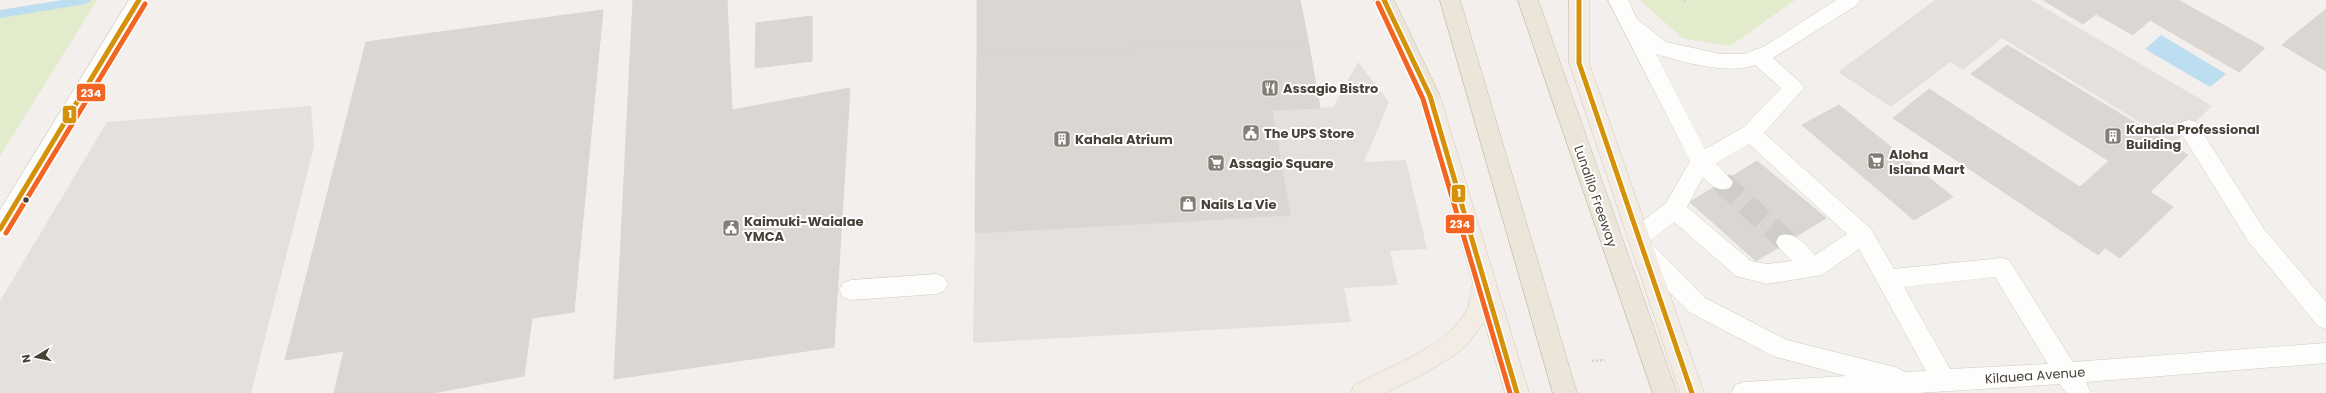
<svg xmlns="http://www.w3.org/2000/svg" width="2326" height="393" viewBox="0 0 2326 393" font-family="Poppins,sans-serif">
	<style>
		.green { fill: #e2ebcc }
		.parking { fill: #e4e0dd }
		.water { fill: #bddef0 }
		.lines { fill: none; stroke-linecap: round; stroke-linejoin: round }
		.stream { fill: #bddef0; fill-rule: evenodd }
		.building { fill: #dad7d3; stroke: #dad6d2 }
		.minor-tunnel { stroke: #d0ccc8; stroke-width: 22; stroke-dasharray: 22 11; stroke-linecap: butt }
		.minor-casing { stroke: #cecbc8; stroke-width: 1 }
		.major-casing { stroke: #d4cab9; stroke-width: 1 }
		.highway-casing { stroke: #c9baa7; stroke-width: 1 }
		.path { stroke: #d2cfcc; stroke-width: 2.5; stroke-dasharray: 2 2; stroke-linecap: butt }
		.minor { fill: #fdfdfc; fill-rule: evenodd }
		.major { fill: #f2ece4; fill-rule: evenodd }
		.highway { fill: #ece5da; fill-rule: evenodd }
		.bus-1-casing { stroke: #fff; stroke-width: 8 }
		.bus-2-casing { stroke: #fff; stroke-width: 8 }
		.bus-1 { stroke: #d4920b; stroke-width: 5 }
		.bus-2 { stroke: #f26522; stroke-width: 5 }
		.bus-dot { fill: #484137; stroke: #fff; stroke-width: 1.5 }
		.labels { text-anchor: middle; stroke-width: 4; stroke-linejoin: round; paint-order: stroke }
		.poi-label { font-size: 13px; font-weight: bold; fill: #484137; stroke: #fff; text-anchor: start }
		.street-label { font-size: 13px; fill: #484137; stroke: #fff }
		.line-badge { stroke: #fff; stroke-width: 1.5 }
		.badge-label { font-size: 11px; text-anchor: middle; font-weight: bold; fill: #fff }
	</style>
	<rect width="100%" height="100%" fill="#f2efec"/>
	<path class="green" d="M86,0H97L0,156V14Z
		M1640,0H1795L1730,46L1682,38Z"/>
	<path class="parking" d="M1935,0H2031L2212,106L2174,143L2002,38L1963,70L1950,62L1891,107L1838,72Z
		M1358,62L1389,102L1364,162L1406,160L1427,249L1390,251L1398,285L1344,288L1351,322L973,343L975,233L1290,215L1272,110L1333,107Z
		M311,106L314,147L251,393H0V301L107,122Z"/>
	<path class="water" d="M2161,35L2226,74L2210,87L2145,49Z"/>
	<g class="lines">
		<path class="stream" d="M62,0H92L86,4L0,18V10Z"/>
	</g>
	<path class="building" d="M633,0H727L732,110L850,88L834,347L614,379Z
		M977,0H1300L1308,40L977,56Z
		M2043,0H2178L2265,48L2239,72L2150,20L2133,35L2096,14L2083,24Z
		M2326,9V71L2282,45Z
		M603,10L574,312L532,318L524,376L433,393H334L344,351L285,360L366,42Z
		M812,16V61L755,68L756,23Z
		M1308,40L1320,108L1272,110L1290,215L1155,223L1140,47Z
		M2007,45L2188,155L2150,192L2173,207L2120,258L2105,248L2098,255L1893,118L1929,89L2080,187L2109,161L1971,74Z
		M1140,47L1155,223L975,233L977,56Z
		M1839,105L1953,197L1914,220L1802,125Z
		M1757,161L1826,218L1756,261L1690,202Z"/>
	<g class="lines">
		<path class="minor-tunnel" d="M1722,182L1787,242"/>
		<defs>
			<path id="minor" d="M129,0H149L8,235L0,238V210Z
				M1608,0H1628L1637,19L1666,42L1721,54H1744L1765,46L1836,0H1860L1857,5L1773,58L1801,83L1804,88L1764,133L1871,229L1894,269L2001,258L2009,260L2073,362L2326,343V363L2086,382L2091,393H2066L2060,384L1918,393H1732L1735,385L1744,382L1846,376L1773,356L1689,312L1636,258L1633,251L1636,245L1630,243L1627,237L1630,231L1666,203L1690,161ZM1656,54C1682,62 1729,75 1755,65L1781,88L1744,127L1705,149ZM1749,144L1847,234L1815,255C1804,244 1795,230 1779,236L1776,242L1779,248L1792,261L1767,264L1751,261L1687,207L1703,177C1712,186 1717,192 1730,188L1733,182L1716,163ZM1674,222L1736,276L1767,284L1822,275L1859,249L1926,371L1905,372L1895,367L1787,340L1705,298L1652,244L1647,243ZM1995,277L2048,364L1950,369L1904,287Z
				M2189,120L2196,122L2264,229L2326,302V329L2318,326L2248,241L2178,128L2182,122Z
				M936,274L944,277L948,284L944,291L936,294L851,300L843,297L839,290L843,283L851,280Z"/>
			<path id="major" d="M1569,0H1589V63L1704,393H1680L1569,63Z
				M1430,88L1437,91L1440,96L1529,393H1505L1484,322L1466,346L1452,357L1420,376L1385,393H1351L1354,385C1389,366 1452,345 1468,307C1471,299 1470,290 1473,283L1420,96L1423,91Z"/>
			<path id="highway" d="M1374,0H1394L1440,96L1437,101L1430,104L1423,101Z
				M1440,0H1460L1577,393H1553Z
				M1518,0H1538L1677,393H1653Z"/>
		</defs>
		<use href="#minor" class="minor-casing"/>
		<use href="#major" class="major-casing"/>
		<use href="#highway" class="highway-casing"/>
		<path class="path" d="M1684,0H1688
			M1592,361L1605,360"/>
		<use href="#minor" class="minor"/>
		<use href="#major" class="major"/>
		<use href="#highway" class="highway"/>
		<defs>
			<path id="bus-1" d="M1384,0L1430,96L1517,393
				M1579,0V63L1692,393
				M0,229L139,0"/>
			<path id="bus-2" d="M1378,3L1423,99L1510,393
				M6,233L145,4"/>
		</defs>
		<use href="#bus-1" class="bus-1-casing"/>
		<use href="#bus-2" class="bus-2-casing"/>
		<use href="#bus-1" class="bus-1"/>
		<use href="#bus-2" class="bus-2"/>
	</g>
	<defs>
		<symbol id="restaurant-square" viewBox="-11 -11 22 22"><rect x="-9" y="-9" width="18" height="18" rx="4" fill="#847e76" stroke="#fff"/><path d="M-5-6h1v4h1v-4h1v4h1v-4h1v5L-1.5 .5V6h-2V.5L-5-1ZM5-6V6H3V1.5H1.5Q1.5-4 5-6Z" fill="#fff"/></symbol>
		<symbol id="civic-square" viewBox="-11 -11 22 22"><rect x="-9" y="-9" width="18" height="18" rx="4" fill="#847e76" stroke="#fff"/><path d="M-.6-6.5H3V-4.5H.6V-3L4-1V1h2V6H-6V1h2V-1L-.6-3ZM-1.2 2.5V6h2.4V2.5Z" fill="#fff"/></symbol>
		<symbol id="building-square" viewBox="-11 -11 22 22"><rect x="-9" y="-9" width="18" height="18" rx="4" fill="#847e76" stroke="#fff"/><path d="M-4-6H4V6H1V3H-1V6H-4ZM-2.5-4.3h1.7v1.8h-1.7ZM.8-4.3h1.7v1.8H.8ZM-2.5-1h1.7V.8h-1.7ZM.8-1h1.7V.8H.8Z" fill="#fff"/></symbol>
		<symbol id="supermarket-square" viewBox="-11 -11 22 22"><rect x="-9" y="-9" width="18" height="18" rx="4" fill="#847e76" stroke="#fff"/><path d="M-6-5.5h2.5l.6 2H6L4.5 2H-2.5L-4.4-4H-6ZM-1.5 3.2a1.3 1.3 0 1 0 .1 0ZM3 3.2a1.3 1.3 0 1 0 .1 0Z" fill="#fff"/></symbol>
		<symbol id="shop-square" viewBox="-11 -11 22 22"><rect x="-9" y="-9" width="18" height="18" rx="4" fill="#847e76" stroke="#fff"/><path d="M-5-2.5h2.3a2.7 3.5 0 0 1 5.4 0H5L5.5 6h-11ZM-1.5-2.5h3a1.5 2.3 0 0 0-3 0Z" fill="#fff"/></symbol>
	</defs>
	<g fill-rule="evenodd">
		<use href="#restaurant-square" x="1260" y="78" width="20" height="20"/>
		<use href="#civic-square" x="1241" y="123" width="20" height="20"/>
		<use href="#building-square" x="2103" y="126" width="20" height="20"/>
		<use href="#building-square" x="1052" y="129" width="20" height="20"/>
		<use href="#supermarket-square" x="1866" y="151" width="20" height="20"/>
		<use href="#supermarket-square" x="1206" y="153" width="20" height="20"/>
		<use href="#shop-square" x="1178" y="194" width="20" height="20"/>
		<use href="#civic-square" x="721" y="218" width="20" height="20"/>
	</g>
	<circle class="bus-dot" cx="26" cy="200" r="3.5"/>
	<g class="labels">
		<g class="poi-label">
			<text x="1283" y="93">Assagio Bistro</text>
			<text x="2126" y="134">Kahala Professional<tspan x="2126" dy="15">Building</tspan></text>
			<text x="1264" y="138">The UPS Store</text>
			<text x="1075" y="144">Kahala Atrium</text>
			<text x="1889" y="159">Aloha<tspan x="1889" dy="15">Island Mart</tspan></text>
			<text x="1229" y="168">Assagio Square</text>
			<text x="1201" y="209">Nails La Vie</text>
			<text x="744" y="226">Kaimuki-Waialae<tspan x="744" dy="15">YMCA</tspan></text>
		</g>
		<g class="street-label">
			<text transform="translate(1596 196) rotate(71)" y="5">Lunalilo Freeway</text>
			<text transform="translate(2035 375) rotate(-4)" y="5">Kilauea Avenue</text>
		</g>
	</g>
	<g class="line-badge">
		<rect x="76" y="83" width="30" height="19" rx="4" fill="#f26522"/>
		<rect x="62" y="105" width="15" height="19" rx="4" fill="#d4920b"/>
		<rect x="1451" y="184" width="15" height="19" rx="4" fill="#d4920b"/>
		<rect x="1445" y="214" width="30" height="20" rx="4" fill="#f26522"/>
	</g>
	<g class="badge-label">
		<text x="91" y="97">234</text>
		<text x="70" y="118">1</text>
		<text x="1459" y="197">1</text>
		<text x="1460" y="228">234</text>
	</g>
	<g transform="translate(36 357) rotate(260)" stroke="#ffffff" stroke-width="3" paint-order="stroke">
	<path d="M0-3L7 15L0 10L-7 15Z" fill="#484137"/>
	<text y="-6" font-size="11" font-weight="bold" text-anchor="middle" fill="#484137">N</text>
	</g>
</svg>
